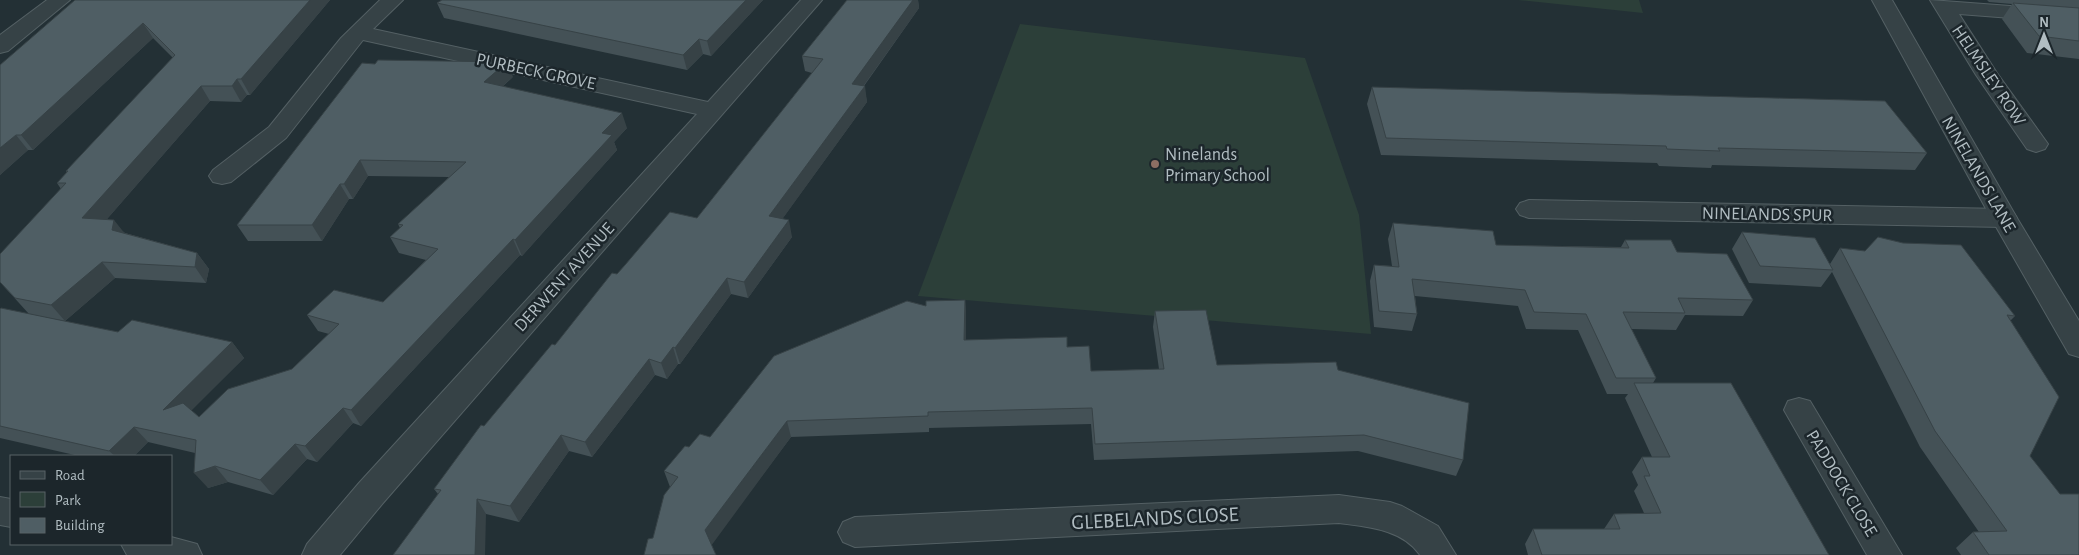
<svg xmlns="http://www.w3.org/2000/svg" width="2079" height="555" viewBox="0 0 2079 555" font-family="'Alegreya Sans',sans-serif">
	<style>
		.green { fill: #2c3f39 }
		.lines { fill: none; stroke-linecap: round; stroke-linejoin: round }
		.minor-casing { stroke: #546064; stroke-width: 2 }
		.tertiary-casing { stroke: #546064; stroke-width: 2 }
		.minor { fill: #364246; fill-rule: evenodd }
		.tertiary { fill: #364246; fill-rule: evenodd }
		.wall { fill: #445156 }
		.shaded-wall { fill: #374246 }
		.building { fill: #4f5e64; stroke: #374246 }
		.education-dot { fill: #8d6e63; stroke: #1c262b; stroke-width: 2 }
		.labels { text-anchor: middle; stroke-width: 5; stroke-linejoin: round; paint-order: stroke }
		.street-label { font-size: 18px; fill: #b1bdc2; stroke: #1c262b }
		.poi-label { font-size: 18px; fill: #b1bdc2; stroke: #1c262b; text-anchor: start }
		.near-street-label { font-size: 21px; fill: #b1bdc2; stroke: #1c262b }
	</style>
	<rect width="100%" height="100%" fill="#233035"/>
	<path class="green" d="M1518,0H1639L1643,13Z
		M1020,24L1305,58L1359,215L1371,334L918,296Z"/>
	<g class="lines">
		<defs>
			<path id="minor" d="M47,0H70L8,51L0,53V35Z
				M380,0H403L373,29L708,102L801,0H822L383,503L340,555H302L307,544L359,483L697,114L363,40L286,138L231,182L222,184L213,182L209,176L213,170L269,127L341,38Z
				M1930,0L2079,11V23L1959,14L1997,73L2048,144L2045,149L2036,152L2027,149L1976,75Z
				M1529,200L2004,209L2013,212L2017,218L2013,224L2004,227L1529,218L1520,215L1516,209L1520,203Z
				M1799,398L1810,401L1902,555H1867L1784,410L1788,401Z
				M1339,495L1390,502L1402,506L1438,526L1456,555H1420C1402,529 1368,527 1339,523L855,547L843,542L838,532L843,522L855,517Z
				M0,497L11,499V527L0,525Z
				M171,537L197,544L202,555H127L121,544H171Z"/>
			<path id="tertiary" d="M1872,0H1892L2017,218L2079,321V357L2069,354L1991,218Z"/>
		</defs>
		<use href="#minor" class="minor-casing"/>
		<use href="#tertiary" class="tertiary-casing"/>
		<use href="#minor" class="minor"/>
		<use href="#tertiary" class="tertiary"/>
	</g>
	<path class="wall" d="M75,0H330L250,95H247L241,102L210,101L107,219L125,233L197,253L209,269L206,283L115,278L65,321L29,314L0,282L61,189L57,183L67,173L66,171L173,58L153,38L33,150H28L0,175V65Z
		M442,0H763L711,56L703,54L687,70L444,18L437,3Z
		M847,0H918L919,8L864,86L867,102L782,219L792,237L748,298L731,294L680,364H678L667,379L655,375L592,457L569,451L519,522L486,514L438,494L434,489L484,426L617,274L697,218L812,73L805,71L802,56Z
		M1987,0H2079V59L2027,53L2002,19L2012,4L1989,2Z
		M513,77L503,86L627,128L614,142L617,150L522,256L520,255L361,426L353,423L317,462L307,459L273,495L228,482L208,488L195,453L148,442L134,456H79L0,438V309L118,332L232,342L244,358L191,410L199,417L292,369L329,334L318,331L307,315L383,302L426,260L399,253L390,237L400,228L398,224L449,177L368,176L353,199H349L322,241H248L237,225Z
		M1372,87L1927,153L1915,170L1712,165L1711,168L1684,167L1659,166L1657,163L1381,155L1367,104Z
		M1393,223L1496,245L1621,247L1625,240L1677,252L1753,300L1743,316L1685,315L1676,330L1631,329L1656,378L1653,383L1829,555H1528L1525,544L1533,529H1604L1614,514L1644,513L1634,491L1638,485L1632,472L1642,457H1652L1625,398L1628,394H1607L1578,330L1526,329L1518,306L1415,296L1417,314L1412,331L1374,327L1370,281L1374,265L1392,266L1388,239Z
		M1742,232L1830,264L1840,248L2015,316L2010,321L2030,456L2079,555H1961L1956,548L1973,532H1979L1920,447L1832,272L1821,287L1749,283L1732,249Z
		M965,300L966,316V340L1067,347L1091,371L1159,369L1153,327L1155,311L1217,365L1338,370L1463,460L1456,476L1358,451L1094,460L1091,424L929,428V432L791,437L711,544L653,538L670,487L664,471L689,447L710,437L926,306Z"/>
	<path class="shaded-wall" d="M310,0H330L250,95L241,79Z
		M746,0H763L711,56L707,41Z
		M908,0H918L919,8L854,99L852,84Z
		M143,23L153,38L33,150L21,135Z
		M699,39L703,54L687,70L683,55Z
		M507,62L513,77L490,97L484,82Z
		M237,79L247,95L241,102L232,86Z
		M201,86L210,101L94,234L82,218Z
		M865,86L867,102L773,232L769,216Z
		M622,113L627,128L614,142L617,150L522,256L515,240L602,133Z
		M16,135L28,150L0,175V148Z
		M360,160L368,176L353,199L344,184Z
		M340,184L349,199L322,241L312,225Z
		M114,220L126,235L112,230Z
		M789,220L792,237L748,298L744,282Z
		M513,239L520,255L361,426L351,410Z
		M197,253L209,269L206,283L195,267Z
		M102,262L115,278L65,321L51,305Z
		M727,278L731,294L680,364L675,348Z
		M965,300L966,316V356L964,340Z
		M232,342L244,358L177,425L163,410Z
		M673,347L678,364L667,379L661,363Z
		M649,359L655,375L592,457L585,442Z
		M343,408L353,423L317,462L305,446Z
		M787,421L791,437L711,546L705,530Z
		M134,427L148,442L134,456H115L109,451Z
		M561,435L569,451L519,522L510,506Z
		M295,444L307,459L273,495L260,480Z
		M215,466L228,482L208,488L194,473Z
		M477,499L486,514L485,555H475Z"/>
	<path class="building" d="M75,0H310L241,79H237L232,86H201L82,218L114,220L112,230L197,253L195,267L102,262L51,305L15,298L0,282V254L66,183H57L68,171H66L175,55L143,23L21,135H16L0,148V65Z
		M442,0H746L707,41L699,39L683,55L437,3Z
		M847,0H913L852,84L865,86L769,216L789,220L744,282L727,278L675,348L673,347L661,363L649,359L585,442L561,435L510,506L477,499L475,555H393L441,490L434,489L481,425L484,426L552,344L555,345L612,273L617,274L625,265L670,212L697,218L823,59L802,56Z
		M2013,3L2079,8V41L2039,36Z
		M378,60L507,62L484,82L622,113L602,133L612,135L515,240L513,239L351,410L343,408L305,446L295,444L260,480L215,466L194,473L196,440L134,427L109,451L0,426V309L1,308L118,332L132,320L232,342L163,410L183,403L199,417L228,389L292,369L339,324L307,315L334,290L383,302L438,249L390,237L403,225L398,224L466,162L360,160L344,184H340L312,225H237L362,63L375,64Z
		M1372,87L1885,101L1927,153L1718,148L1720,151L1692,150L1667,149L1666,146L1386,138Z
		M1393,223L1493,231L1496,245L1629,248L1625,240H1671L1677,252L1727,254L1753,300L1678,298L1685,313L1623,312L1656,378H1616L1586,314L1534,312L1525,290L1412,279L1417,314L1379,311L1374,265L1399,267Z
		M1742,232L1815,238L1833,270L1760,266Z
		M1878,237L1903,243L1961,245L2015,316L2007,315L2059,397L2030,456L2060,494H2079V555H1989L1973,532L2007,531L1935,431L1840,248L1865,251Z
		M965,300L964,340L1067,337V347L1089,346L1091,371L1164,369L1155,311L1206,310L1217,365L1336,362L1338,370L1469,403L1463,460L1364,435L1095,444L1092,408L928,412V416L787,421L705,530L716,555H644L648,539L653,538L664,495L678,477L664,471L685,446L689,447L700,434L710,437L774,356L907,301L926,306V301Z
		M1634,383H1731L1829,555H1542L1533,529H1620L1614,514L1661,513L1644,476H1650L1642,457H1670Z"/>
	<circle class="education-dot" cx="1155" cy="164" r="5"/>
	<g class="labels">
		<g class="street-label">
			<text transform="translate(536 71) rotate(12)" y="6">PURBECK GROVE</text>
			<text transform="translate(1989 75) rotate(56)" y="6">HELMSLEY ROW</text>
			<text transform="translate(1979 174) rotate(60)" y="6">NINELANDS LANE</text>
			<text transform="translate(1767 214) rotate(1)" y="6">NINELANDS SPUR</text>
			<text transform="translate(564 277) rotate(-48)" y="6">DERWENT AVENUE</text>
			<text transform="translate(1842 483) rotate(59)" y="6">PADDOCK CLOSE</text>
		</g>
		<g class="poi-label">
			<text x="1165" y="160">Ninelands<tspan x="1165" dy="21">Primary School</tspan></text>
		</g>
		<g class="near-street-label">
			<text transform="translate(1155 518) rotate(-3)" y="7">GLEBELANDS CLOSE</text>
		</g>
	</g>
	<rect x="10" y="455" width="162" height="90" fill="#1c262b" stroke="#586267"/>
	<rect x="20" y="471" width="25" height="8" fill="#364246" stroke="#586267"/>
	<text x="55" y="480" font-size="15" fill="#b1bdc2">Road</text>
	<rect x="20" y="492" width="25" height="15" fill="#2c3f39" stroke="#586267"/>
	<text x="55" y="505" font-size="15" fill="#b1bdc2">Park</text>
	<rect x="20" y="518" width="25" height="15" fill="#4f5e64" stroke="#586267"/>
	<text x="55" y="530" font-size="15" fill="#b1bdc2">Building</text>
	<g transform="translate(2044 35)" stroke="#1c262b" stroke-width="4" paint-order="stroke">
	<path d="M0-4L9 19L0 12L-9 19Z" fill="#b1bdc2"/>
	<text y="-8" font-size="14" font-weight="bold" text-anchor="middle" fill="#b1bdc2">N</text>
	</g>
</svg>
